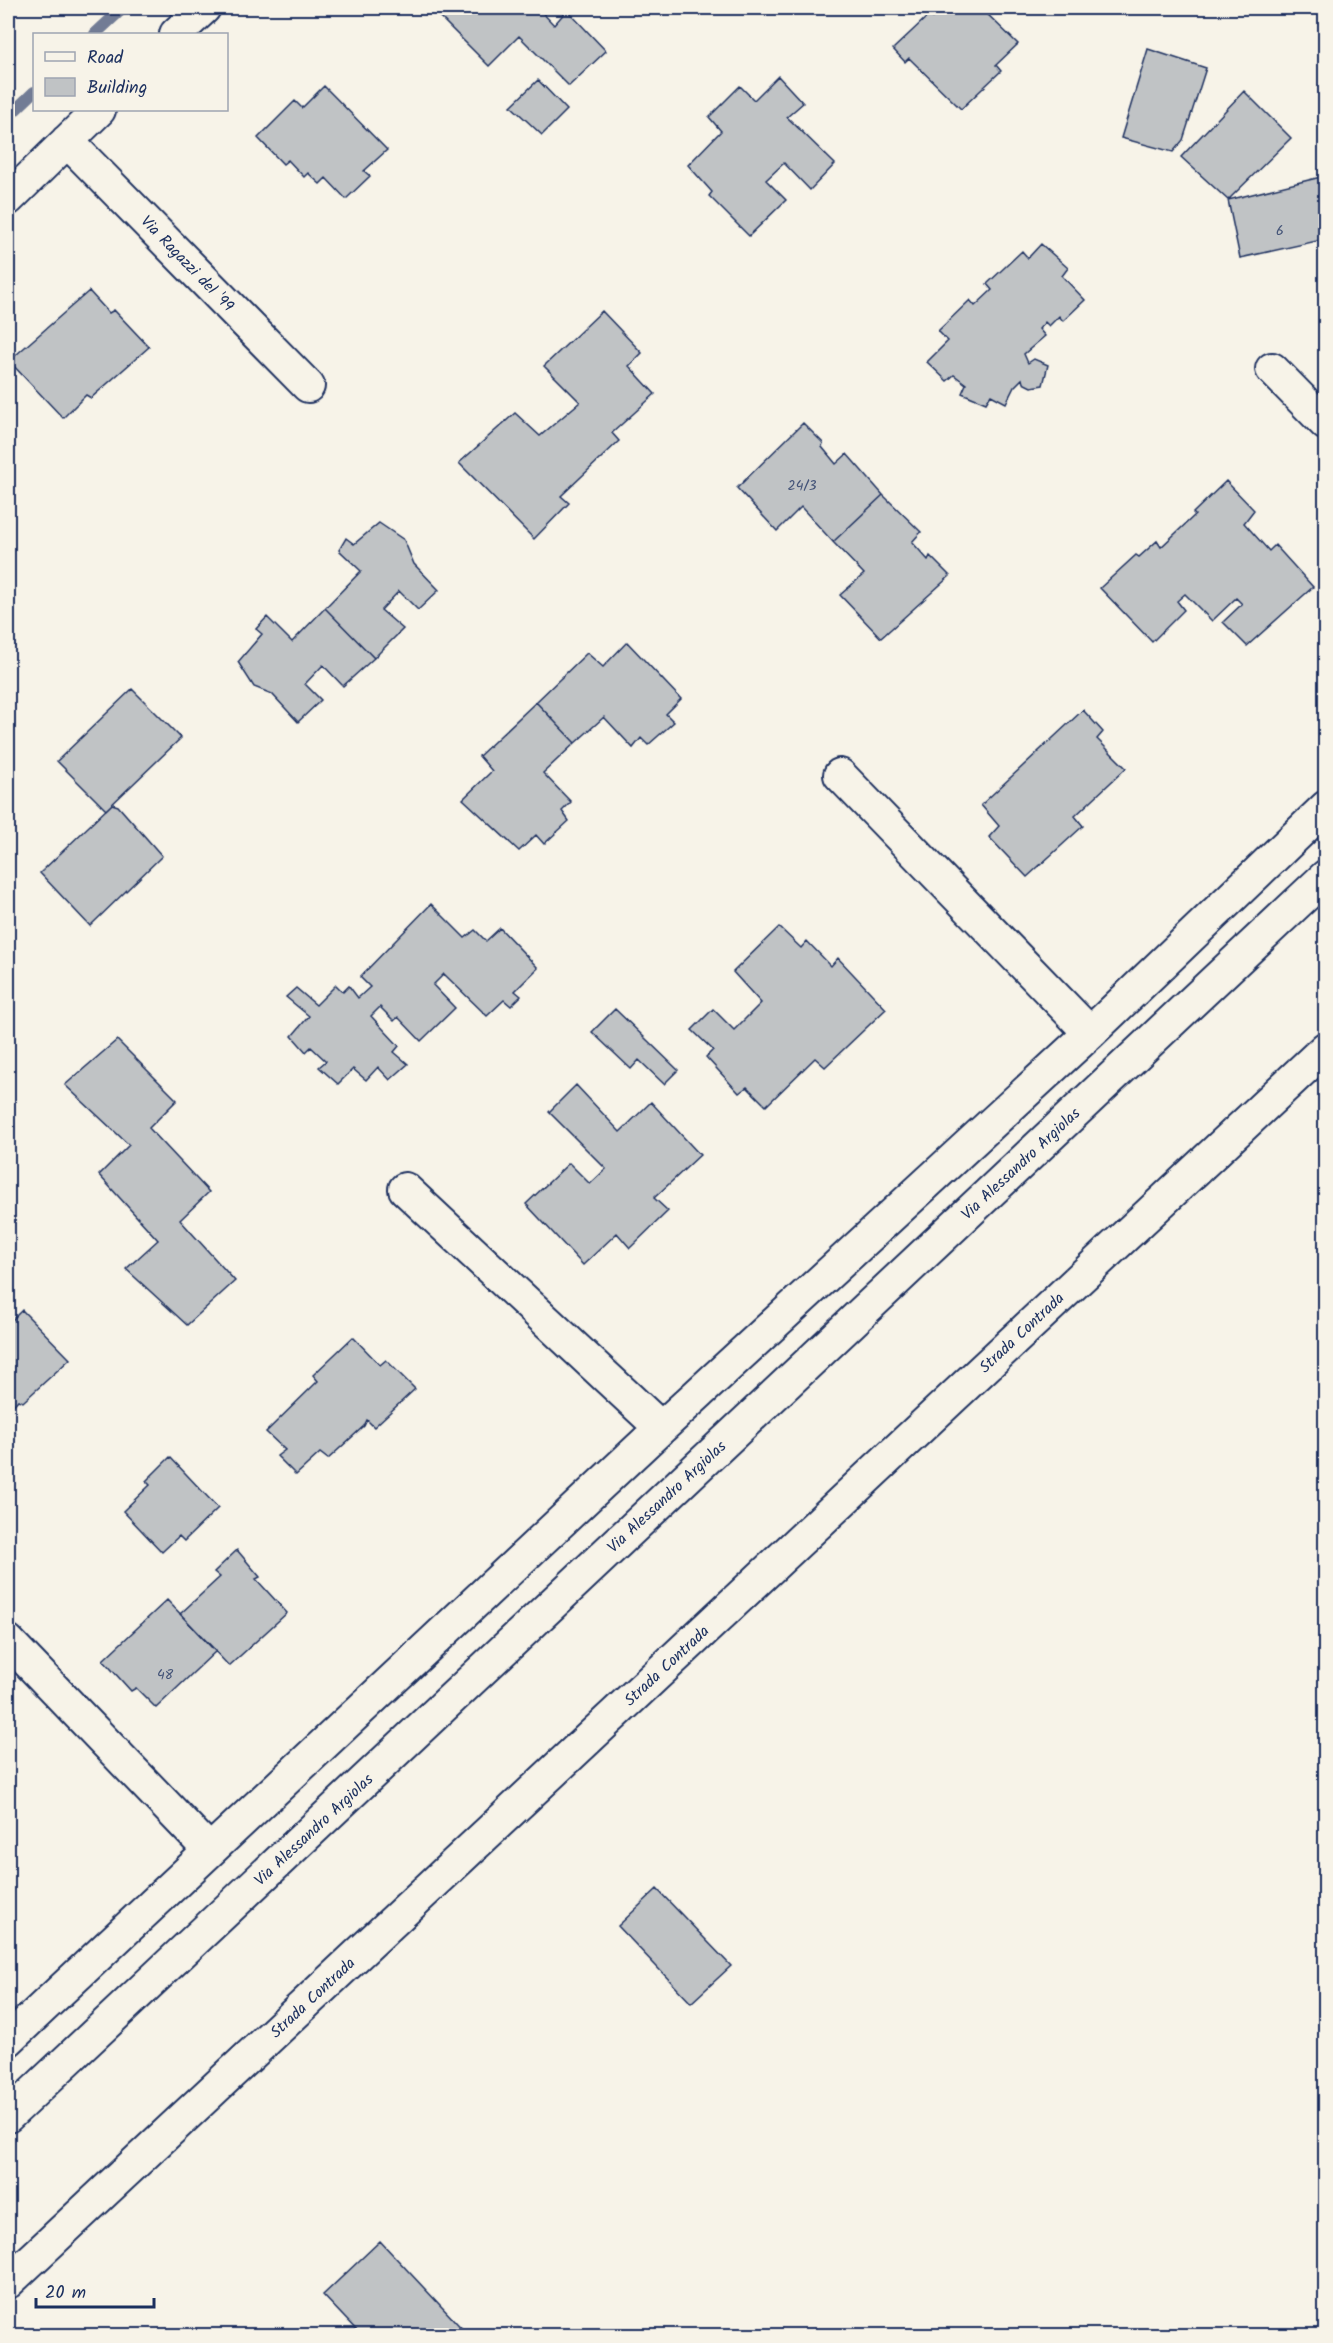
<svg xmlns="http://www.w3.org/2000/svg" width="1333" height="2343" viewBox="0 0 1333 2343" font-family="Kalam,sans-serif">
	<style>
		.lines { fill: none; stroke-linecap: round; stroke-linejoin: round }
		.stream { stroke: #727c95; stroke-width: 12 }
		.building { fill: #c0c3c5; stroke: #1b2f5e; stroke-width: 1.5 }
		.street-casing { stroke: #1b2f5e; stroke-width: 36 }
		.street { stroke: #f7f3e8; stroke-width: 32 }
		.labels { text-anchor: middle; stroke-width: 5; stroke-linejoin: round; paint-order: stroke }
		.number-label { font-size: 14px; fill: #445478 }
		.street-label { font-size: 16px; fill: #1b2f5e; stroke: #f7f3e8 }
	</style>
	<rect width="100%" height="100%" fill="#f7f3e8"/>
	<filter id="ink" filterUnits="userSpaceOnUse"><feTurbulence type="fractalNoise" baseFrequency=".0167" numOctaves="2"/><feDisplacementMap in="SourceGraphic" scale="12" xChannelSelector="R" yChannelSelector="G"/><feConvolveMatrix kernelMatrix="1 2 1 2 8 2 1 2 1" color-interpolation-filters="sRGB"/></filter>
	<g filter="url(#ink)">
		<g class="lines">
			<path class="stream" d="M95,34L123,8
				M8,117L34,92"/>
		</g>
		<path class="building" d="M436,8H538L554,25L567,10L606,51L569,86L519,36L489,66L433,10Z
			M945,8H981L1018,44L996,65L1001,71L961,109L909,58L905,62L893,49L930,14L933,18Z
			M1148,49L1206,68L1183,140L1173,152L1121,138Z
			M778,76L803,103L787,117L835,164L810,190L784,163L766,180L786,200L749,236L709,196L712,192L688,165L721,131L709,117L740,86L754,100Z
			M538,80L567,110L542,135L511,106Z
			M324,86L387,150L364,171L370,176L346,199L326,178L320,184L308,173L304,177L288,160L283,164L258,138L295,101L302,108Z
			M1244,91L1291,138L1228,200L1181,157Z
			M1321,177L1326,199V239L1240,258L1228,200Z
			M1041,244L1068,268L1062,276L1085,300L1063,321L1059,316L1049,326L1045,322L1039,329L1045,336L1024,354L1028,363L1034,359L1048,365L1043,385L1031,387L1023,383L1022,379L1014,387L1006,403L991,395L986,403L962,393L966,384L954,375L947,381L927,362L948,341L938,331L970,300L975,306L992,290L987,284L1022,251L1028,258Z
			M89,291L109,313L114,310L149,347L91,398L86,395L63,418L9,361Z
			M602,311L642,353L629,366L655,394L612,433L619,441L561,496L569,503L534,539L459,463L515,413L540,436L580,402L544,366Z
			M803,423L823,443L822,447L836,464L847,454L883,495L833,542L801,507L777,531L737,488Z
			M1226,481L1254,510L1244,523L1269,551L1275,545L1313,587L1247,646L1223,622L1242,604L1236,598L1212,621L1185,594L1177,601L1184,610L1152,642L1100,588L1136,555L1139,557L1157,541L1161,547L1195,515L1193,513Z
			M883,495L921,532L912,542L928,560L930,556L950,576L881,638L840,595L864,574L833,542Z
			M379,523L404,540L414,564L439,590L418,610L399,591L381,610L403,629L374,658L325,608L361,571L339,550L346,538L354,544Z
			M325,608L374,658L343,686L323,665L305,684L321,700L298,722L272,694L254,687L238,662L262,634L256,629L267,617L292,642Z
			M627,642L681,699L666,714L674,722L648,745L641,738L633,748L604,717L575,743L536,702L587,653L603,667Z
			M132,689L181,738L106,810L57,761Z
			M536,702L575,743L543,773L571,802L562,811L569,821L544,844L536,835L519,851L463,799L492,771L479,756Z
			M1083,710L1103,732L1097,739L1126,768L1075,816L1083,826L1027,877L989,837L999,826L981,805Z
			M112,804L118,806L162,856L90,926L40,873Z
			M431,904L465,938L475,930L486,941L500,928L538,968L515,991L521,996L511,1006L504,1000L487,1016L444,974L433,985L455,1008L421,1041L398,1017L394,1021L380,1007L371,1016L399,1046L394,1052L408,1064L390,1080L378,1067L366,1080L353,1069L338,1084L319,1067L326,1061L311,1047L306,1052L292,1036L309,1016L286,997L296,988L316,1005L336,985L343,992L349,986L358,998L370,987L360,977Z
			M779,927L801,948L807,941L831,966L838,958L886,1009L825,1067L815,1058L766,1106L747,1087L739,1093L706,1057L713,1050L692,1030L713,1009L734,1030L761,1003L733,972Z
			M615,1009L678,1070L664,1084L639,1060L631,1069L592,1032Z
			M117,1040L177,1100L149,1128L209,1192L180,1220L235,1281L187,1325L126,1269L158,1240L99,1175L129,1145L65,1085Z
			M576,1085L620,1132L651,1102L700,1155L654,1198L668,1211L630,1248L617,1233L583,1265L526,1204L569,1163L590,1184L606,1169L549,1112Z
			M22,1310L70,1359L23,1402L18,1400L8,1411V1324Z
			M353,1337L380,1365L386,1360L415,1389L374,1427L367,1420L364,1426L328,1459L320,1453L296,1475L277,1456L285,1450L266,1432L318,1381L313,1375Z
			M170,1457L218,1508L184,1541L179,1536L162,1552L123,1511L150,1485L146,1481Z
			M237,1550L260,1577L256,1579L287,1613L229,1666L180,1614L220,1577L214,1572Z
			M167,1600L216,1651L156,1708L136,1688L131,1691L103,1660Z
			M657,1889L731,1966L691,2003L618,1926Z
			M380,2241L469,2336H362L323,2295Z"/>
		<g class="lines">
			<defs>
				<path id="street" d="M176,34L204,8
					M67,141L308,386
					M8,199L99,110
					M1272,369L1326,424
					M840,775L1090,1033
					M405,1189L661,1428
					M8,1641L209,1850
					M8,2040L661,1428L1090,1033L1326,807
					M8,2116L1326,876
					M8,2282L1326,1048"/>
			</defs>
			<use href="#street" class="street-casing"/>
			<use href="#street" class="street"/>
		</g>
	</g>
	<g class="labels">
		<g class="number-label">
			<text x="1280" y="235">6</text>
			<text x="802" y="490">24/3</text>
			<text x="165" y="1679">48</text>
		</g>
		<g class="street-label">
			<text transform="translate(188 263) rotate(46)" y="6">Via Ragazzi del '99</text>
			<text transform="translate(1020 1163) rotate(-43)" y="6">Via Alessandro Argiolas</text>
			<text transform="translate(1021 1332) rotate(-43)" y="6">Strada Contrada</text>
			<text transform="translate(666 1496) rotate(-43)" y="6">Via Alessandro Argiolas</text>
			<text transform="translate(666 1665) rotate(-43)" y="6">Strada Contrada</text>
			<text transform="translate(313 1829) rotate(-43)" y="6">Via Alessandro Argiolas</text>
			<text transform="translate(312 1997) rotate(-43)" y="6">Strada Contrada</text>
		</g>
	</g>
	<rect width="1333" height="2343" fill="none" stroke="#f7f3e8" stroke-width="30"/>
	<rect x="15" y="15" width="1303" height="2313" fill="none" stroke="#1b2f5e" stroke-width="2" filter="url(#ink)"/>
	<rect x="33" y="33" width="195" height="78" fill="#f7f3e8" stroke="#9fa5b1" stroke-width="1.5"/>
	<rect x="45" y="52" width="30" height="9" fill="#f7f3e8" stroke="#9fa5b1" stroke-width="1.5"/>
	<text x="87" y="63" font-size="18" fill="#1b2f5e">Road</text>
	<rect x="45" y="78" width="30" height="18" fill="#c0c3c5" stroke="#9fa5b1" stroke-width="1.5"/>
	<text x="87" y="93" font-size="18" fill="#1b2f5e">Building</text>
	<path d="M36 2298v9h118v-9" fill="none" stroke="#1b2f5e" stroke-width="3"/>
	<text x="45" y="2298" font-size="18" fill="#1b2f5e" stroke="#f7f3e8" stroke-width="4.5" paint-order="stroke">20 m</text>
</svg>
